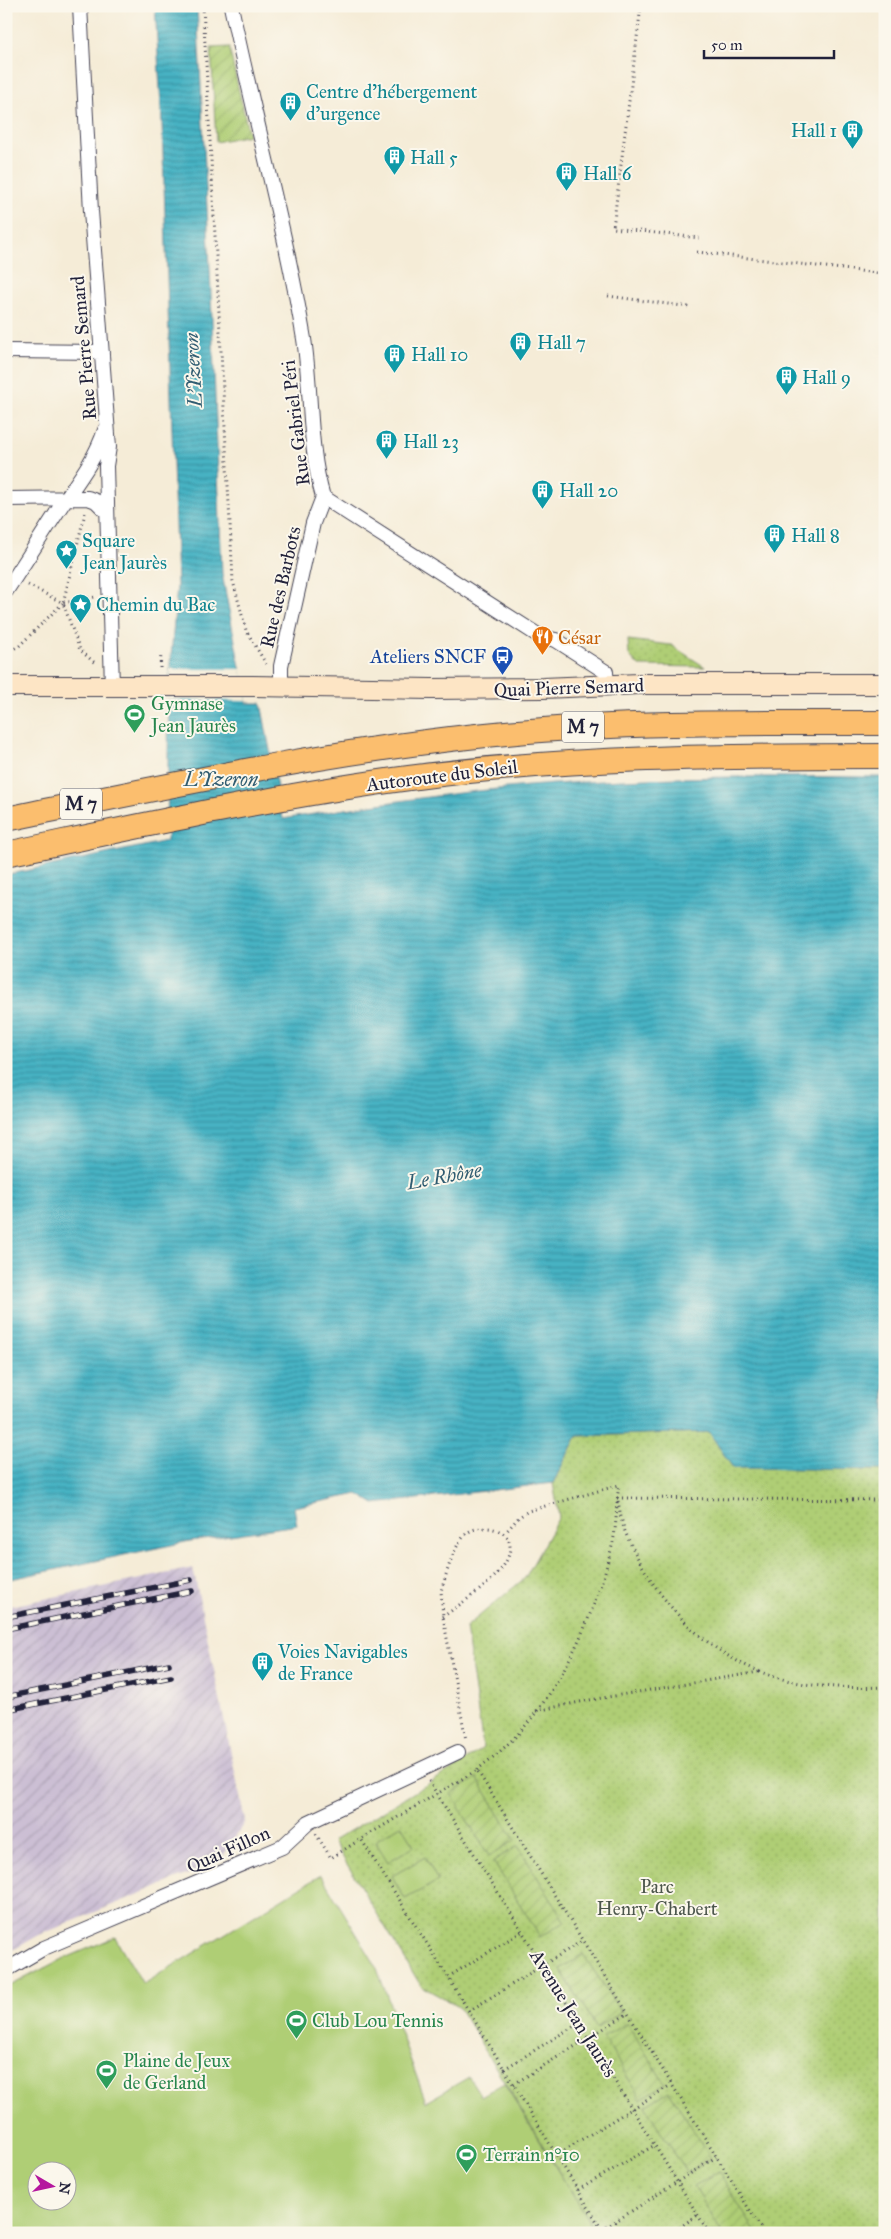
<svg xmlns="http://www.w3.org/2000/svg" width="891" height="2239" viewBox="0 0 891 2239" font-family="'IM FELL Great Primer',serif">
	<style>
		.industrial { fill: url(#industrial-furrows) }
		.grass { fill: url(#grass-dots); stroke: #687858 }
		.garden { fill: url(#garden-furrows); stroke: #687858 }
		.pitch { fill: #afce75; stroke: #687858; fill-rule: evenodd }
		.water { fill: url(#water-rules); stroke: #346a7f }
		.pier { fill: #f5ecd7 }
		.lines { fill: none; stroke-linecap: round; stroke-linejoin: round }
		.minor-casing { stroke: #424052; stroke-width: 16 }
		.secondary-casing { stroke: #424052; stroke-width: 22 }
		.trunk-casing { stroke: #424052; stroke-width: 26 }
		.path { stroke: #424052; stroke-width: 3; stroke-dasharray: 1 4; stroke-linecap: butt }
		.minor { stroke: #fff; stroke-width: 14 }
		.secondary { stroke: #fde5c5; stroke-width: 20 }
		.trunk { stroke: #fbbe6e; stroke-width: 24 }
		.rail-casing { stroke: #22223b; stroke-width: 5.5 }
		.rail { stroke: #fbf7ec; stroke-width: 4; stroke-dasharray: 11; stroke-linecap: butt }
		.labels { text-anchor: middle; stroke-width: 4; stroke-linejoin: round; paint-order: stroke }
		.shield { fill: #fbf7ec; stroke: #636270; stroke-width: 1 }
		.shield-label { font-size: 18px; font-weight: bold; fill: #22223b }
		.culture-label { font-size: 19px; fill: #0d838f; stroke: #fbf7ec; text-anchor: start }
		.street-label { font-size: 19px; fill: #22223b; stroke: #fbf7ec }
		.food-label { font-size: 19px; fill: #c56008; stroke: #fbf7ec; text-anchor: start }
		.transit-label { font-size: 19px; fill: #164399; stroke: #fbf7ec; text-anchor: end }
		.leisure-label { font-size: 19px; fill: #27864d; stroke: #fbf7ec; text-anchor: start }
		.park-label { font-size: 19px; fill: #4c564c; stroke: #fbf7ec }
		.water-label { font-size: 20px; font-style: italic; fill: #305c71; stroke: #fbf7ec }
	</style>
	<defs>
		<pattern id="industrial-furrows" width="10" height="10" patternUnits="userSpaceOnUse" patternTransform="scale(1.25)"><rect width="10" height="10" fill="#ccbfd4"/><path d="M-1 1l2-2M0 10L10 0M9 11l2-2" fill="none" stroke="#afa4b7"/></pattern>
		<pattern id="grass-dots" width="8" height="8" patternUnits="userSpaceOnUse" patternTransform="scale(1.25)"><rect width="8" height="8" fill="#afce75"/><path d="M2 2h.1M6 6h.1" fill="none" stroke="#96b166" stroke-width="1.8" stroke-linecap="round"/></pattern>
		<pattern id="garden-furrows" width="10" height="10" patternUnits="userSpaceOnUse" patternTransform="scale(1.25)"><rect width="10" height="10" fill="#afce75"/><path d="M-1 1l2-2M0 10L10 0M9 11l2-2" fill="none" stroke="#96b166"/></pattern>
		<pattern id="water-rules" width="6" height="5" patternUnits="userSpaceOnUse" patternTransform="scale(1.25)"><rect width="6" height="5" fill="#46b2c3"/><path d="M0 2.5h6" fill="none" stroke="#3a90a0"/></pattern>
	</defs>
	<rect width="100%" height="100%" fill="#fbf7ec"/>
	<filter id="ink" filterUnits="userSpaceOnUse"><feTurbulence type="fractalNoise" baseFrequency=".02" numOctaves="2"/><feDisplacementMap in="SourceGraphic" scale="10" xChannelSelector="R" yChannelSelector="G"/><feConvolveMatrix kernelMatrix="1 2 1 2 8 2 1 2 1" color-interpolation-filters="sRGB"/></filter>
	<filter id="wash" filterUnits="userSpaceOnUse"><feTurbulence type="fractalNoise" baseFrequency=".0096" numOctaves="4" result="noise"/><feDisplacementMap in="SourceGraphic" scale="20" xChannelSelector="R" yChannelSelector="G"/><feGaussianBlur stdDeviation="1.12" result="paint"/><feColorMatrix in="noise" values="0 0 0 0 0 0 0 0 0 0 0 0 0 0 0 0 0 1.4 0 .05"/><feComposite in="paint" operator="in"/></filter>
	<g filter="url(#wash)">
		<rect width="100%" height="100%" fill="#f5ecd7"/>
		<path class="industrial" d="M193,1568L245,1821L220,1861L39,1935L6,1954V1607Z"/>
		<path class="grass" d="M628,640L671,645L705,667L639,666L629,655Z
			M709,1432L733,1468L885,1470V2233H596L459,2007L421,1986L333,1841L453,1769L483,1748L466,1627L525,1578L559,1517L553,1483L577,1436Z"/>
		<path class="garden" d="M229,47L249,135L216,142L211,48Z
			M477,1778L515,1840L489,1856L451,1794Z
			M518,1846L565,1922L540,1937L493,1861Z
			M583,1954L621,2012L597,2028L560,1969Z
			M627,2023L665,2084L641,2099L603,2037Z
			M669,2091L711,2158L687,2173L645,2106Z
			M719,2172L756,2233H722L694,2186Z"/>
		<path class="pitch" d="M401,1825L414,1846L388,1862L375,1841Z
			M425,1857L438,1881L405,1899L392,1876Z
			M321,1875L376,1966L426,2102L469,2077L481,2096L504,2083L596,2233H6V1988L54,1963L115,1937L143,1984ZM38,2172H68V2202H38Z"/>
		<path class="water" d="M155,6H197L210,268L222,574L247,703H261L283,819C357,807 432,795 507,788C633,776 759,776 885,777V1470L733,1468L709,1432L577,1436L553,1483L374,1504L358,1494L294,1507L297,1525L190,1541L6,1580V875L167,841L169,681L177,585L162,122Z"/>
		<path class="pier" d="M170,669H241L247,701L168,700Z"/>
	</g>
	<g filter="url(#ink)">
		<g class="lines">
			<defs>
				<path id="minor" d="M80,6L91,211L109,447L106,466L112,687
					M231,6C254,117 285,227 304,339C312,392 308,446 323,497L541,637L556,640L606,672L607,685
					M6,351L102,352
					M6,499L88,498L96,501L107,512
					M6,591C26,561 45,530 65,500C81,477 96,457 105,430
					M281,686V666L313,523L323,497
					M6,1970L44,1948L282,1847L309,1822L458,1752"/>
				<path id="secondary" d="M6,686H253L431,689L543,688L639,684H885"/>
				<path id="trunk" d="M6,819C172,785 337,749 506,733C632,721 759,723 885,723
					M6,854C140,826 274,796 409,778C567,757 726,756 885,756"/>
			</defs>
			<use href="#minor" class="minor-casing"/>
			<use href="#secondary" class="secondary-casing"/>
			<use href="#trunk" class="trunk-casing"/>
			<path class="path" d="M203,6L233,581L246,630L266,664
				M641,6L613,228L699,238
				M697,252L885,274
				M608,296L690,307
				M85,513L63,603L80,650L96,664
				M28,585L63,603L95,597
				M6,653L19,646L63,603
				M160,668L161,654
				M617,1498L885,1500
				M618,1501C620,1512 622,1524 626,1534C660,1611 720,1670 805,1684C832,1688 858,1688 885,1687
				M443,1617C463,1601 502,1579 509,1554C517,1526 476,1522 465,1535C452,1549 447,1573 441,1591L443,1617L466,1740
				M536,1711L590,1700L759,1672
				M477,1770C488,1761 499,1753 509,1743C560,1695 597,1610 613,1542C617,1523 616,1504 619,1485L528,1511L519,1517L505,1533
				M429,1781L709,2233
				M316,1834L331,1858L361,1839
				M448,1977L523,1931
				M469,2011L582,1941
				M504,2069L579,2023
				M514,2084L627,2014
				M556,2155L671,2085
				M578,2190L655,2145
				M602,2230L716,2157
				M604,2233L448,1977L361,1839L477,1770L764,2233
				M671,2233L698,2215"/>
			<use href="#minor" class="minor"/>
			<use href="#secondary" class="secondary"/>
			<use href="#trunk" class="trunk"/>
			<defs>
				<path id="rail" d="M6,1617L191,1580
					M6,1629L192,1591
					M6,1697L169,1664
					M6,1710L171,1677"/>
			</defs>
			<use href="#rail" class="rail-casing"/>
			<use href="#rail" class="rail"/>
		</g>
	</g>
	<defs>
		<symbol id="building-pin" viewBox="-11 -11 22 30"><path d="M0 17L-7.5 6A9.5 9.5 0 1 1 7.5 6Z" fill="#0f9aa8" stroke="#fbf7ec"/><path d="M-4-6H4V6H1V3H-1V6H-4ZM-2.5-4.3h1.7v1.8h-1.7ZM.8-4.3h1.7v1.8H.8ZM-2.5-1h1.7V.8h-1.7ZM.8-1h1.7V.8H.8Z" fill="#fff"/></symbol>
		<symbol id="sight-pin" viewBox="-11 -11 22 30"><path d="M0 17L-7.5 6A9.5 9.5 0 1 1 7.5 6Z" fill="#0f9aa8" stroke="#fbf7ec"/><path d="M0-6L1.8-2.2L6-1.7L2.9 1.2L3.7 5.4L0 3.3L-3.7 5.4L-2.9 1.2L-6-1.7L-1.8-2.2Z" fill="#fff"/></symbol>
		<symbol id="restaurant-pin" viewBox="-11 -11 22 30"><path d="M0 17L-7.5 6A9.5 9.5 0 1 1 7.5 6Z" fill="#e8710a" stroke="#fbf7ec"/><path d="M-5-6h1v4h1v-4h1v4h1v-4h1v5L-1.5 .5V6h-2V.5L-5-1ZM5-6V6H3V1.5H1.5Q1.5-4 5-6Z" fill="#fff"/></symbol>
		<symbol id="bus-pin" viewBox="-11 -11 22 30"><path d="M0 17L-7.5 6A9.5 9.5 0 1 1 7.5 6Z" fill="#1a4fb4" stroke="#fbf7ec"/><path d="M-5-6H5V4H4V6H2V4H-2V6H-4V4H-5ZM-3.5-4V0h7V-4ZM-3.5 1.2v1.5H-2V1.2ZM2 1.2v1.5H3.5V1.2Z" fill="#fff"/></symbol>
		<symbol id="stadium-pin" viewBox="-11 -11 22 30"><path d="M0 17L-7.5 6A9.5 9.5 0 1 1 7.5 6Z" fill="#2e9e5b" stroke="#fbf7ec"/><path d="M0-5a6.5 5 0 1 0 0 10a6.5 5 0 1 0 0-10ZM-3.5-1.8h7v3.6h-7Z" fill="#fff"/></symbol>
	</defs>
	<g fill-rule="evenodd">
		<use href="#building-pin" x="278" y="90" width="25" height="34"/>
		<use href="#building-pin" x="840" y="118" width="25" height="34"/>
		<use href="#building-pin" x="382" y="144" width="25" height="34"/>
		<use href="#building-pin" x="554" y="160" width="25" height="34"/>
		<use href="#building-pin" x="508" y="330" width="25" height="34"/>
		<use href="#building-pin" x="382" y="342" width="25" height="34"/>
		<use href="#building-pin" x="774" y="364" width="25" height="34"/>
		<use href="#building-pin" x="374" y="428" width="25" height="34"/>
		<use href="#building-pin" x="530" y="478" width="25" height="34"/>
		<use href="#building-pin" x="762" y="522" width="25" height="34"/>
		<use href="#sight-pin" x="54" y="538" width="25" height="34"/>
		<use href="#sight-pin" x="68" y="592" width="25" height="34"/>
		<use href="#restaurant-pin" x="530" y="624" width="25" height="34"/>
		<use href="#bus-pin" x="490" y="644" width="25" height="34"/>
		<use href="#stadium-pin" x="122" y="702" width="25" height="34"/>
		<use href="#building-pin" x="250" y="1650" width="25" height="34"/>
		<use href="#stadium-pin" x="284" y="2008" width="25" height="34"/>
		<use href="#stadium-pin" x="94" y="2058" width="25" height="34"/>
		<use href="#stadium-pin" x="454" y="2142" width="25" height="34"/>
	</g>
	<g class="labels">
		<g class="shield">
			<rect x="562" y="711.5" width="42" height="31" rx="4"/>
			<rect x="60" y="788.5" width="42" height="31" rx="4"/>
		</g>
		<g class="shield-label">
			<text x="583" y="733">M 7</text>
			<text x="81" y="810">M 7</text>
		</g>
		<g class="culture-label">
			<text x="306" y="98">Centre d'hébergement<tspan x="306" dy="22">d'urgence</tspan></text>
			<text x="837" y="137" text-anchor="end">Hall 1</text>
			<text x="410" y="164">Hall 5</text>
			<text x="583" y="180">Hall 6</text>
			<text x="537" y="349">Hall 7</text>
			<text x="411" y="361">Hall 10</text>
			<text x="802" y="384">Hall 9</text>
			<text x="403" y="448">Hall 23</text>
			<text x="559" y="497">Hall 20</text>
			<text x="791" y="542">Hall 8</text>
			<text x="82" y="547">Square<tspan x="82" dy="22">Jean Jaurès</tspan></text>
			<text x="96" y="611">Chemin du Bac</text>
			<text x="278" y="1658">Voies Navigables<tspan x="278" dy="22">de France</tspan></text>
		</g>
		<g class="street-label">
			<text transform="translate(83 348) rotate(-95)" y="7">Rue Pierre Semard</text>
			<text transform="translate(295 423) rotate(-97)" y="7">Rue Gabriel Péri</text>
			<text transform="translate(280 587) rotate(-77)" y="7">Rue des Barbots</text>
			<text transform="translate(569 687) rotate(-2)" y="7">Quai Pierre Semard</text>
			<text transform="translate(442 775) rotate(-7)" y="7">Autoroute du Soleil</text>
			<text transform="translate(228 1849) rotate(-24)" y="7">Quai Fillon</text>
			<text transform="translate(574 2013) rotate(58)" y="7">Avenue Jean Jaurès</text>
		</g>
		<g class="food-label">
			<text x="558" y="644">César</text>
		</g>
		<g class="transit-label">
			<text x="486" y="663">Ateliers SNCF</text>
		</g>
		<g class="leisure-label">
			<text x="151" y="710">Gymnase<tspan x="151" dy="22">Jean Jaurès</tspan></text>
			<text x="312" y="2027">Club Lou Tennis</text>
			<text x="123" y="2067">Plaine de Jeux<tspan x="123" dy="22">de Gerland</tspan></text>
			<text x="483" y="2161">Terrain n°10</text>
		</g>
		<g class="park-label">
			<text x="657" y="1893">Parc<tspan x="657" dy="22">Henry-Chabert</tspan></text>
		</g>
		<g class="water-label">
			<text transform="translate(193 370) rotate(-93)" y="7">L'Yzeron</text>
			<text x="221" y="786">L'Yzeron</text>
			<text transform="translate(444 1176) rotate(-10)" y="7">Le Rhône</text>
		</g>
	</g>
	<rect width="891" height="2239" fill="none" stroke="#fbf7ec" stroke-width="25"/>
	<g transform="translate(52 2186) rotate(99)"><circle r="24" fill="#fbf7ec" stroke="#a4a2a5"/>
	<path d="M0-4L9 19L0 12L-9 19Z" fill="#b5179e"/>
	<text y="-8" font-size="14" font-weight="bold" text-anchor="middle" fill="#22223b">N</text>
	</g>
	<path d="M704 50v8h130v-8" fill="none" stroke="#22223b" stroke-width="2.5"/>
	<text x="711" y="50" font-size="15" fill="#22223b" stroke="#fbf7ec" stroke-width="4" paint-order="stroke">50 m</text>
</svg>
